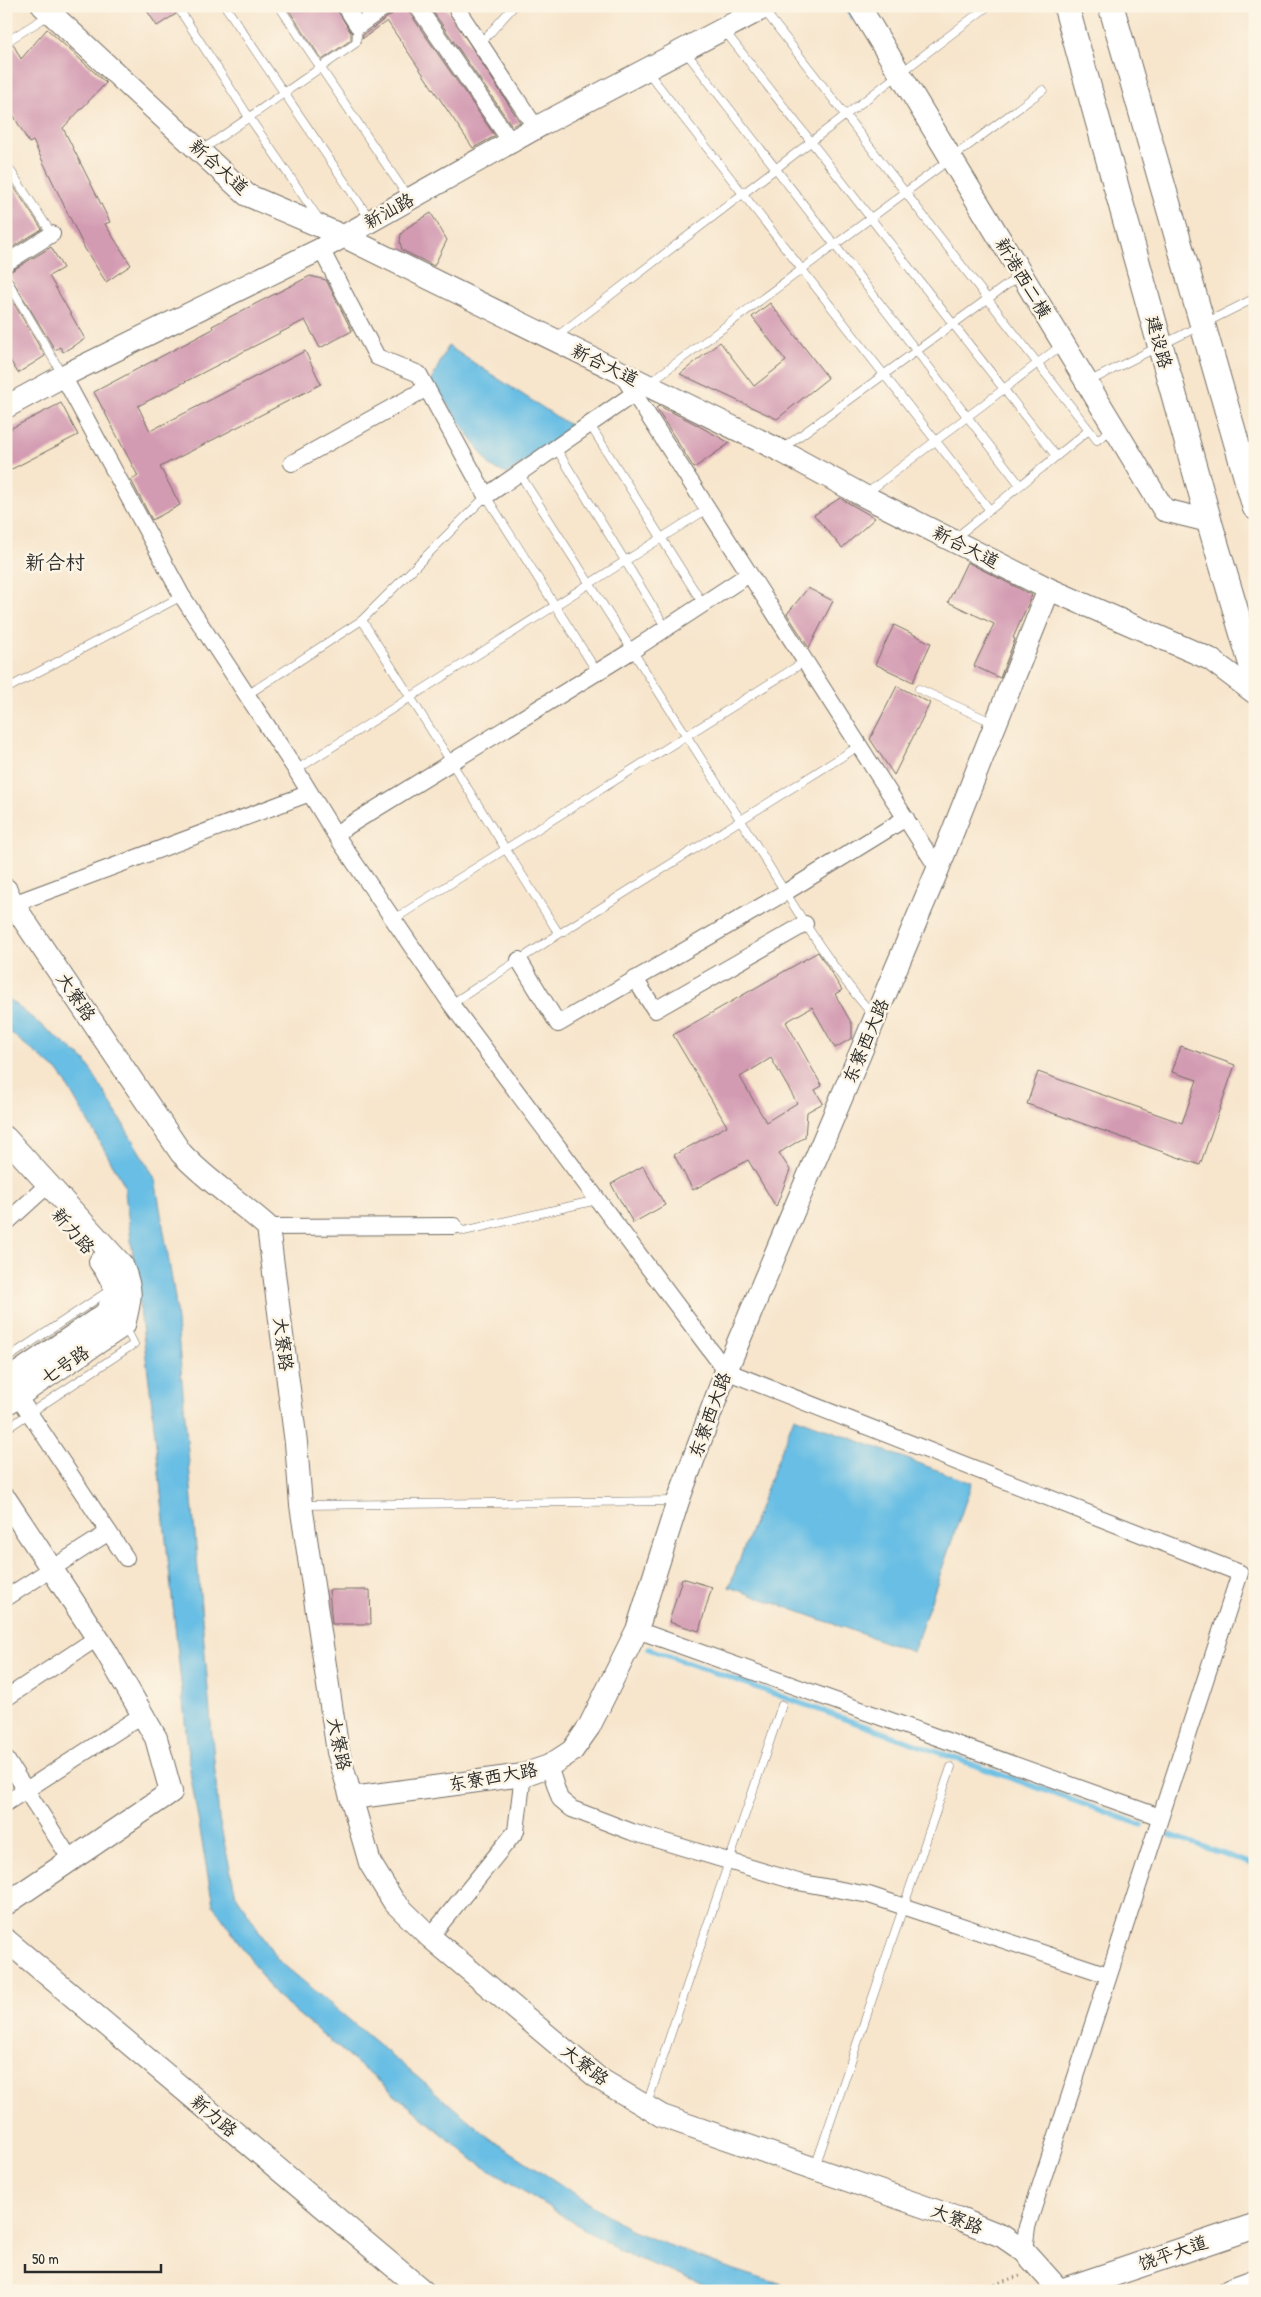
<svg xmlns="http://www.w3.org/2000/svg" width="1261" height="2297" viewBox="0 0 1261 2297" font-family="'Patrick Hand','LXGW WenKai TC',sans-serif">
	<style>
		.water { fill: #67bee4; stroke: #497488 }
		.lines { fill: none; stroke-linecap: round; stroke-linejoin: round }
		.stream { stroke: #67bee4; stroke-width: 5.5 }
		.building { fill: #d39bb2; fill-rule: evenodd }
		.lane-casing { stroke: #726c63; stroke-width: 9 }
		.street-casing { stroke: #726c63; stroke-width: 18 }
		.secondary-casing { stroke: #726c63; stroke-width: 24 }
		.primary-casing { stroke: #726c63; stroke-width: 27 }
		.path { stroke: #726c63; stroke-width: 3; stroke-dasharray: 1 4; stroke-linecap: butt }
		.lane { stroke: #fff; stroke-width: 8 }
		.street { stroke: #fff; stroke-width: 16 }
		.secondary { stroke: #fff; stroke-width: 22 }
		.primary { stroke: #fff; stroke-width: 25 }
		.labels { text-anchor: middle; stroke-width: 5; stroke-linejoin: round; paint-order: stroke }
		.street-label { font-size: 18px; fill: #2b2b2b; stroke: #fcf5e5 }
		.quarter-label { font-size: 20px; fill: #2b2b2b; stroke: #fcf5e5 }
	</style>
	<rect width="100%" height="100%" fill="#fcf5e5"/>
	<filter id="ink" filterUnits="userSpaceOnUse"><feTurbulence type="fractalNoise" baseFrequency=".02" numOctaves="2"/><feDisplacementMap in="SourceGraphic" scale="10" xChannelSelector="R" yChannelSelector="G"/><feConvolveMatrix kernelMatrix="1 2 1 2 8 2 1 2 1" color-interpolation-filters="sRGB"/></filter>
	<filter id="wash" filterUnits="userSpaceOnUse"><feTurbulence type="fractalNoise" baseFrequency=".0096" numOctaves="4" result="noise"/><feDisplacementMap in="SourceGraphic" scale="20" xChannelSelector="R" yChannelSelector="G"/><feGaussianBlur stdDeviation="1.12" result="paint"/><feColorMatrix in="noise" values="0 0 0 0 0 0 0 0 0 0 0 0 0 0 0 0 0 1.4 0 .05"/><feComposite in="paint" operator="in"/></filter>
	<g filter="url(#wash)">
		<rect width="100%" height="100%" fill="#f7e5cc"/>
		<path class="water" d="M448,346L574,428L507,474L491,467L431,381Z
			M6,997L85,1060L155,1178L175,1298L219,1819L236,1895L278,1960L491,2139L632,2231L734,2270L800,2291H719L621,2252L475,2161L275,1995L213,1905L191,1778L151,1397L124,1184L60,1073L6,1029Z
			M794,1417L972,1483L913,1652L729,1587Z"/>
		<g class="lines">
			<path class="stream" d="M846,6L853,17
				M649,1649L1142,1825
				M1170,1835L1255,1865"/>
		</g>
		<g id="blocks">
			<path class="building" d="M144,6H171L176,14L157,26Z
				M286,6H335L351,33V40L322,60Z
				M396,6H407L409,12L495,136L473,148L387,21L362,39L363,35L392,14Z
				M429,6H445L520,122L512,126Z
				M47,29L106,83L63,128L110,222L105,224L131,265L106,282L85,249L33,141L29,143L6,102V48L13,44L21,59Z
				M6,175L42,229L6,251Z
				M431,213L447,240L434,266L402,250L400,242L401,234L408,227Z
				M51,247L63,268L49,276L85,339L63,352L60,347L55,350L8,273Z
				M310,276L326,280L352,331L320,348L305,320L138,406L150,431L305,351L321,384L160,467L180,505L152,520L131,480L138,476L94,392L213,329L212,326Z
				M6,290L45,356L18,373L6,354Z
				M770,303L828,378L777,419L680,374L720,342L754,386L786,361L752,317Z
				M61,403L78,435L6,472V431Z
				M659,406L688,420L730,443L694,468L656,408Z
				M840,498L875,518L842,548L814,515Z
				M967,562L1032,595L1013,638L1015,639L1000,678L974,666L994,624L948,602Z
				M808,588L833,601L809,648L787,614Z
				M894,625L931,643L913,682L875,664Z
				M897,686L930,703L894,775L870,739Z
				M818,952L842,990L835,994L852,1024V1038L835,1048L812,1007L786,1022L822,1086L815,1090L823,1103L807,1112L805,1137L779,1153L790,1170L776,1207L748,1160L693,1190L674,1155L727,1126L673,1035ZM771,1058L797,1103L766,1122L740,1077Z
				M1181,1046L1235,1065L1200,1165L1027,1104L1038,1072L1182,1123L1197,1080L1172,1072Z
				M643,1166L665,1205L633,1223L611,1184Z
				M682,1578L712,1587L699,1631L669,1622Z
				M329,1590H370L371,1624H332Z"/>
		</g>
	</g>
	<g filter="url(#ink)">
		<use href="#blocks" fill-opacity="0" stroke="#726c63" stroke-width="1"/>
		<g class="lines">
			<defs>
				<path id="lane" d="M177,6L249,117L319,219
					M225,6L370,219
					M279,6L408,197
					M764,10L1097,440L1113,429
					M724,30L1056,456
					M6,42L49,15
					M480,44L514,6
					M685,51L1020,485
					M647,71L989,509
					M202,150L356,43L358,26
					M6,164L52,234
					M6,278L62,374
					M556,337L988,6
					M1088,382L1255,298
					M649,383L1043,90
					M590,425L703,604
					M556,448L666,628
					M782,449L1019,276
					M519,473C593,589 667,705 741,821C783,887 821,956 873,1015
					M867,493L1063,344
					M954,539L1089,430
					M362,620L559,934
					M6,689L182,596
					M919,689L994,723
					M247,695L362,620L486,496L597,672
					M296,770L707,509
					M394,919L804,662
					M451,1004L559,934L859,746
					M454,1226L464,1231L597,1200
					M6,1359L110,1290
					M6,1429L134,1344L125,1327
					M302,1505L676,1501
					M647,2104L782,1705
					M815,2167L951,1767"/>
				<path id="street" d="M345,6L358,26L386,6
					M417,6L511,142
					M455,6L536,128
					M321,249L377,357L419,374L486,496L642,388
					M6,263L52,234
					M621,373L938,869
					M63,376L182,596L296,770L335,834
					M292,463L427,388
					M749,574L633,650L335,834L451,1004L726,1371L1240,1573L1027,2227L1024,2251
					M13,904L310,793
					M519,960L558,1024L786,892L906,818
					M635,979L655,1010L805,924
					M6,1223L40,1192
					M268,1227L454,1226
					M18,1396L126,1558
					M6,1598L109,1532
					M637,1630L1160,1817
					M6,1698L97,1638
					M6,1759L71,1860
					M549,1766L560,1799L572,1809L632,1832L798,1882L869,1895L1108,1975
					M6,1803L142,1715
					M430,1937L516,1831L523,1775"/>
				<path id="secondary" d="M43,6L247,195L343,236L781,451L864,496L1049,589L1210,659L1255,693
					M859,6L1164,510L1209,521
					M6,407L63,376L321,249L541,125L767,6
					M6,890L13,904L181,1153C207,1181 239,1201 268,1227L296,1443L301,1505L338,1752L370,1863L394,1902L430,1937L598,2078L662,2116L957,2218L1002,2236L1024,2251L1060,2291
					M6,1138L122,1265C133,1292 131,1297 124,1325L6,1404
					M6,1381L105,1314C120,1293 115,1282 100,1262
					M6,1500L106,1651L156,1738L171,1792L6,1904
					M352,1798L523,1775L549,1766L572,1751L589,1727L637,1630L678,1501L726,1371L938,869L1049,589
					M6,1940L423,2291"/>
				<path id="primary" d="M1066,6L1209,521L1255,676
					M1111,6L1255,507
					M1062,2291L1255,2226
					M1230,2291L1255,2282"/>
			</defs>
			<use href="#lane" class="lane-casing"/>
			<use href="#street" class="street-casing"/>
			<use href="#secondary" class="secondary-casing"/>
			<use href="#primary" class="primary-casing"/>
			<path class="path" d="M971,2291L1020,2276"/>
			<use href="#lane" class="lane"/>
			<use href="#street" class="street"/>
			<use href="#secondary" class="secondary"/>
			<use href="#primary" class="primary"/>
		</g>
	</g>
	<g class="labels">
		<g class="street-label">
			<text transform="translate(219 167) rotate(42)" y="6">新合大道</text>
			<text transform="translate(389 211) rotate(-29)" y="6">新汕路</text>
			<text transform="translate(1023 278) rotate(59)" y="6">新港西二横</text>
			<text transform="translate(1159 342) rotate(75)" y="6">建设路</text>
			<text transform="translate(605 365) rotate(26)" y="6">新合大道</text>
			<text transform="translate(966 547) rotate(27)" y="6">新合大道</text>
			<text transform="translate(76 997) rotate(56)" y="6">大寮路</text>
			<text transform="translate(866 1041) rotate(-67)" y="6">东寮西大路</text>
			<text transform="translate(73 1231) rotate(49)" y="6">新力路</text>
			<text transform="translate(283 1344) rotate(83)" y="6">大寮路</text>
			<text transform="translate(65 1365) rotate(-34)" y="6">七号路</text>
			<text transform="translate(710 1415) rotate(-70)" y="6">东寮西大路</text>
			<text transform="translate(339 1744) rotate(78)" y="6">大寮路</text>
			<text transform="translate(493 1777) rotate(-10)" y="6">东寮西大路</text>
			<text transform="translate(585 2065) rotate(38)" y="6">大寮路</text>
			<text transform="translate(214 2116) rotate(40)" y="6">新力路</text>
			<text transform="translate(957 2219) rotate(21)" y="6">大寮路</text>
			<text transform="translate(1173 2253) rotate(-19)" y="6">饶平大道</text>
		</g>
		<g class="quarter-label">
			<text x="55" y="569">新合村</text>
		</g>
	</g>
	<rect width="1261" height="2297" fill="none" stroke="#fcf5e5" stroke-width="25"/>
	<path d="M25 2264v8h136v-8" fill="none" stroke="#2b2b2b" stroke-width="2.5"/>
	<text x="32" y="2264" font-size="15" fill="#2b2b2b" stroke="#fcf5e5" stroke-width="4" paint-order="stroke">50 m</text>
</svg>
